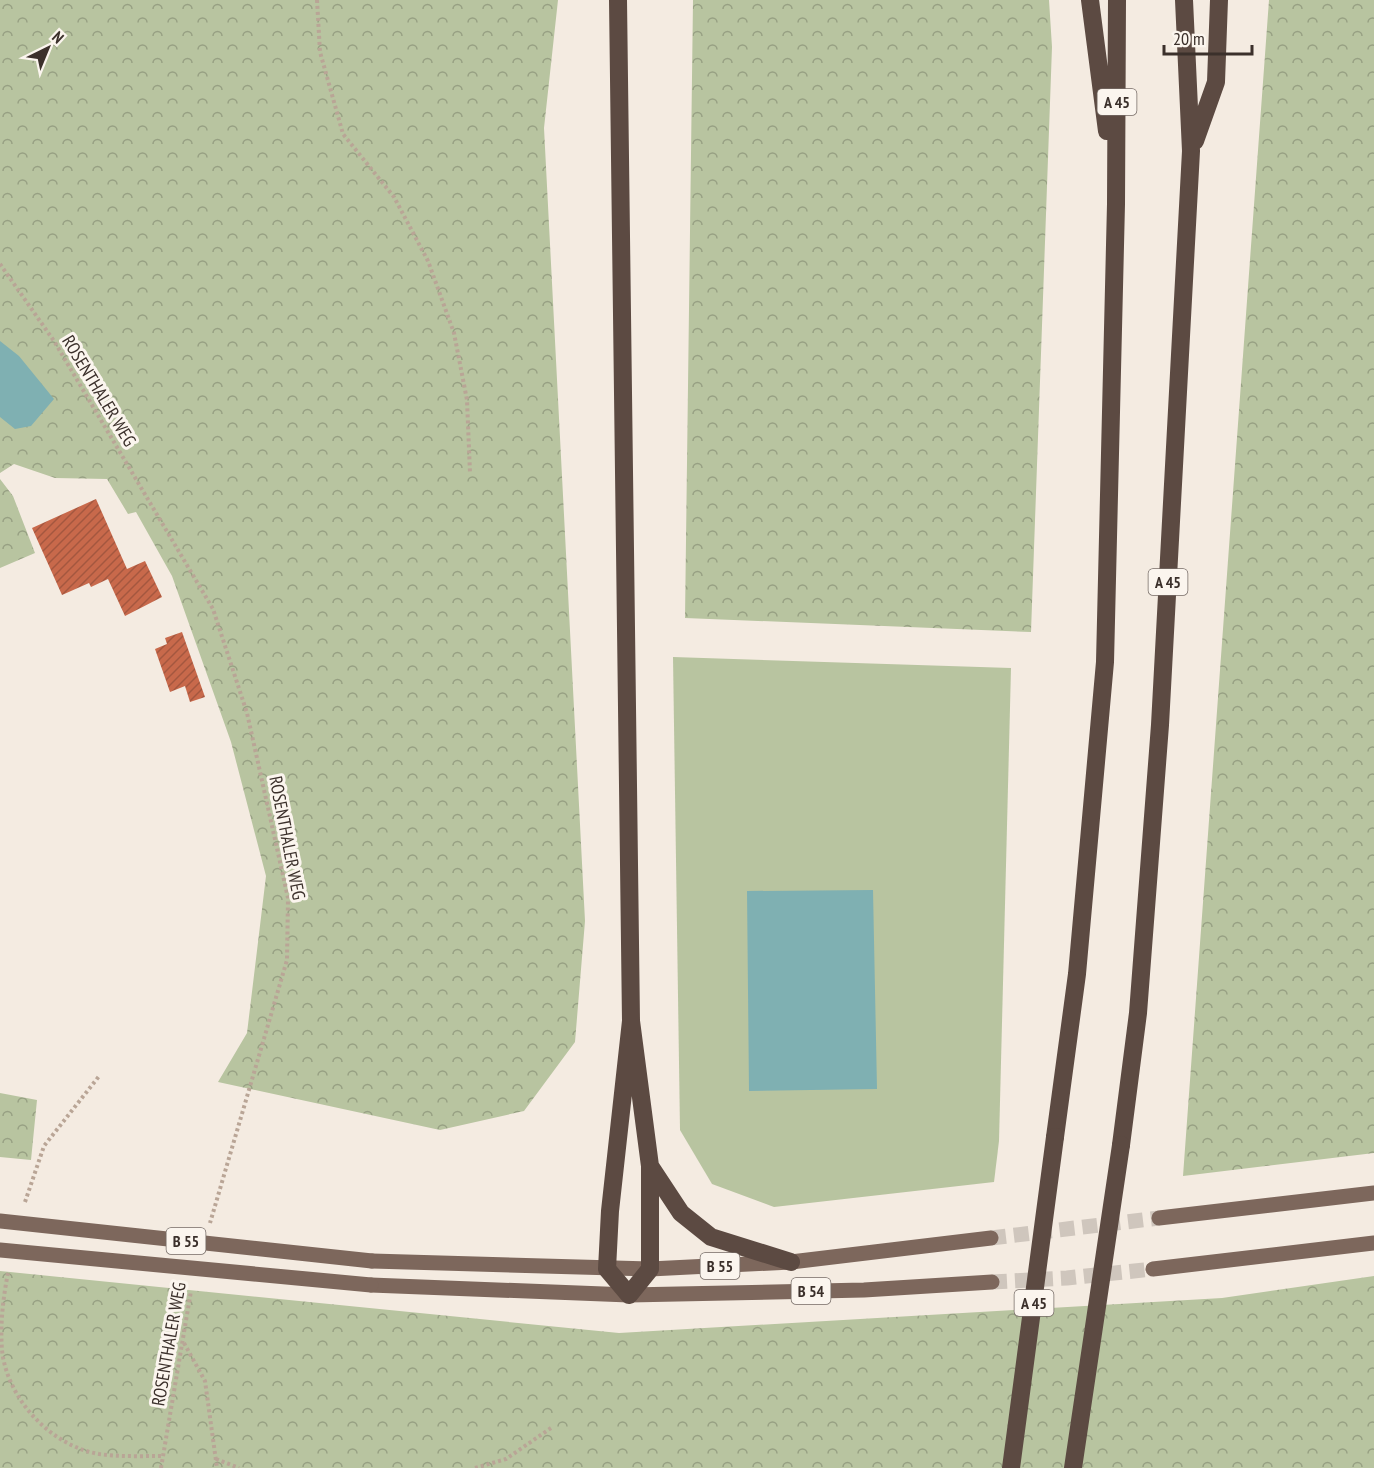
<svg xmlns="http://www.w3.org/2000/svg" width="1374" height="1468" viewBox="0 0 1374 1468" font-family="'PT Sans Narrow',sans-serif">
	<style>
		.green { fill: #b8c4a0 }
		.forest { fill: url(#forest-crowns) }
		.water { fill: #7fb0b2 }
		.building { fill: url(#building-hatch) }
		.lines { fill: none; stroke-linecap: round; stroke-linejoin: round }
		.primary-tunnel { stroke: #cfc6bd; stroke-width: 15; stroke-dasharray: 15 8; stroke-linecap: butt }
		.path { stroke: #b9a596; stroke-width: 4; stroke-dasharray: 3 3; stroke-linecap: butt }
		.primary { stroke: #7d675c; stroke-width: 15 }
		.highway { stroke: #5c4a42; stroke-width: 18 }
		.primary-bridge { stroke: #7d675c; stroke-width: 15 }
		.highway-bridge { stroke: #5c4a42; stroke-width: 18 }
		.labels { text-anchor: middle; stroke-width: 6; stroke-linejoin: round; paint-order: stroke }
		.shield { fill: #fbf5ee; stroke: #756b66; stroke-width: 1.5 }
		.shield-label { font-size: 16px; font-weight: bold; fill: #3b302b }
		.street-label { font-size: 18px; fill: #3b302b; stroke: #fbf5ee }
	</style>
	<defs>
		<pattern id="forest-crowns" width="20" height="18" patternUnits="userSpaceOnUse" patternTransform="scale(1.5)"><rect width="20" height="18" fill="#b8c4a0"/><path d="M2 6a3 3 0 1 1 6 0M12 15a3 3 0 1 1 6 0" fill="none" stroke="#97a083"/></pattern>
		<pattern id="building-hatch" width="6" height="6" patternUnits="userSpaceOnUse" patternTransform="scale(1.5)"><rect width="6" height="6" fill="#c8694b"/><path d="M-1 1l2-2M0 6l6-6M5 7l2-2" fill="none" stroke="#a4573f"/></pattern>
	</defs>
	<rect width="100%" height="100%" fill="#f4ebe1"/>
	<path class="green" d="M673,657L1011,668L999,1141L994,1182L774,1207L712,1184L680,1130Z"/>
	<path class="forest" d="M0,0H558L544,128L585,921L575,1042L524,1111L440,1130L218,1082L247,1033L266,876L231,742L172,576L136,512L128,514L107,479L55,478L14,464L0,473Z
		M693,0H1049L1052,47L1031,632L685,618Z
		M1269,0H1374V1153L1183,1176Z
		M0,479L13,496L35,553L0,568Z
		M0,1093L37,1100L31,1160L0,1157Z
		M0,1271L619,1333L1222,1298L1374,1276V1468H0Z"/>
	<path class="water" d="M0,341L19,356L54,399L31,426L15,429L0,417Z
		M873,890L877,1089L749,1091L747,891Z"/>
	<path class="building" d="M96,499L127,569L145,561L162,597L125,616L108,579L91,587L89,583L62,595L32,528Z
		M182,632L205,697L190,702L185,686L170,692L155,649L167,644L165,638Z"/>
	<g class="lines">
		<path class="primary-tunnel" d="M991,1238L1159,1218
			M992,1282L1067,1278L1153,1269"/>
		<path class="path" d="M317,0L320,52L343,134L394,197L428,261L454,333L467,400L470,473
			M0,264L54,341L213,609L247,713L288,898L287,960L210,1223
			M25,1202L44,1146L100,1075
			M8,1273C3,1298 0,1325 2,1350C7,1399 51,1446 99,1454C120,1457 142,1456 163,1456
			M184,1343L205,1381L217,1468
			M216,1459L239,1468
			M161,1468L191,1291
			M475,1468L506,1459L551,1428"/>
		<path class="primary" d="M1159,1218L1374,1193
			M372,1261L650,1269L791,1262L991,1238
			M1153,1269L1374,1243
			M371,1285L629,1295L864,1290L992,1282"/>
		<path class="highway" d="M618,0L631,1021L650,1166V1269L629,1295L607,1269L610,1211L631,1021
			M1090,0L1107,131
			M1195,141L1216,82L1219,0
			M1055,1137L1077,974L1105,662L1116,204L1117,0
			M1121,1145L1138,1013L1160,725L1191,151L1184,0
			M650,1166L681,1213L711,1237L791,1262"/>
		<path class="primary-bridge" d="M0,1221L372,1261
			M0,1250L371,1285"/>
		<path class="highway-bridge" d="M1011,1468L1055,1137
			M1073,1468L1121,1145"/>
	</g>
	<g class="labels">
		<g class="shield">
			<rect x="1097.5" y="89" width="39" height="26" rx="4.5"/>
			<rect x="1148.5" y="569" width="39" height="26" rx="4.5"/>
			<rect x="166.5" y="1228" width="39" height="26" rx="4.5"/>
			<rect x="700.5" y="1253" width="39" height="26" rx="4.5"/>
			<rect x="791.5" y="1278" width="39" height="26" rx="4.5"/>
			<rect x="1014.5" y="1290" width="39" height="26" rx="4.5"/>
		</g>
		<g class="shield-label">
			<text x="1117" y="108">A 45</text>
			<text x="1168" y="588">A 45</text>
			<text x="186" y="1247">B 55</text>
			<text x="720" y="1272">B 55</text>
			<text x="811" y="1297">B 54</text>
			<text x="1034" y="1309">A 45</text>
		</g>
		<g class="street-label">
			<text transform="translate(99 391) rotate(59)" y="6">ROSENTHALER WEG</text>
			<text transform="translate(287 838) rotate(79)" y="6">ROSENTHALER WEG</text>
			<text transform="translate(169 1344) rotate(-80)" y="6">ROSENTHALER WEG</text>
		</g>
	</g>
	<g transform="translate(48 48) rotate(43)" stroke="#fbf5ee" stroke-width="4.5" paint-order="stroke">
	<path d="M0-4.5L10 22L0 15L-10 22Z" fill="#3b302b"/>
	<text y="-9" font-size="16" font-weight="bold" text-anchor="middle" fill="#3b302b">N</text>
	</g>
	<path d="M1164 45v9h88v-9" fill="none" stroke="#3b302b" stroke-width="3"/>
	<text x="1173" y="45" font-size="18" fill="#3b302b" stroke="#fbf5ee" stroke-width="4.5" paint-order="stroke">20 m</text>
</svg>
